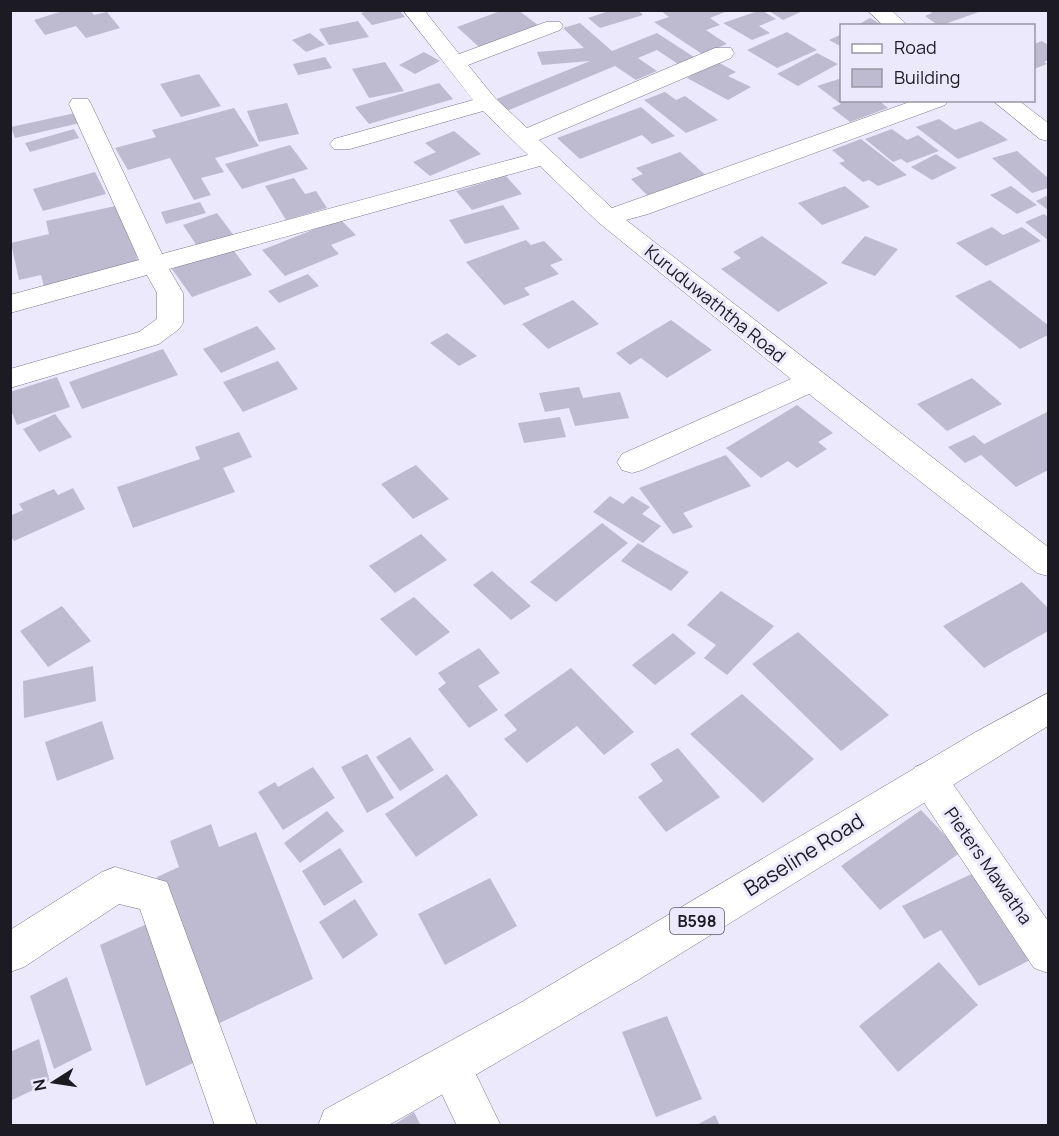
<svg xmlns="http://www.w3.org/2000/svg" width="1059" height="1136" viewBox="0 0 1059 1136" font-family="Manrope,sans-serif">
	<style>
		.building { fill: #bebbd1 }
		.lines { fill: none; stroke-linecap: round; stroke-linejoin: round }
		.minor-casing { stroke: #787589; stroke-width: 1 }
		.primary-casing { stroke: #787589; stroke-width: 1 }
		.minor { fill: #fff; fill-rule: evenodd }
		.primary { fill: #fff; fill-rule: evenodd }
		.labels { text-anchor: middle; stroke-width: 6; stroke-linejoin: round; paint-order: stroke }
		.shield { fill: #ece9fc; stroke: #5a5864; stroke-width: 1.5 }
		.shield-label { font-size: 16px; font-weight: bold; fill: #1c1a23 }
		.street-label { font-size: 18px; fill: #1c1a23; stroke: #ece9fc }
		.near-street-label { font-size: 21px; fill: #1c1a23; stroke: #ece9fc }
	</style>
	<rect width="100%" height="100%" fill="#ece9fc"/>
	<path class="building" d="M66,10H90L94,15L107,12L120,28L86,38L76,26L45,35L34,20Z
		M371,10H399L405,17L372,25L361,13Z
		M503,10H518L538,25L479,47L457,27Z
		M612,10H638L643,15L600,28L588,18Z
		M660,10H730L710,18L720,25L706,30L727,44L702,54L654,22L669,17Z
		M761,10L776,19L759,26L770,33L752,40L723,23Z
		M768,10H805L783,20Z
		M928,10H982V11L939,26L925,16L932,13Z
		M870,18L884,26H856Z
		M358,21L369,37L329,45L319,29Z
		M580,23L612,51L657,33L694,57L678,64L657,50L638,58L657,71L636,80L615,66L507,111L494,100L590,61L542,65L537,52L584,48L563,28Z
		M787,32L817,50L777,68L747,50Z
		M310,33L325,45L306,52L292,40Z
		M842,34V47L829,40Z
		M1042,41L1048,45V60L1044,62L1047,64L1034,69V44Z
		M424,52L440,61L415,74L399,65Z
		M817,53L838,64L798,86L777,74Z
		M325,57L332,68L298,75L293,64Z
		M716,61L736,72L728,76L751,87L728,100L687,78Z
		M385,62L404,91L369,98L352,69Z
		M199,74L221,106L181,117L160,84Z
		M842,78V100H878L888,108L850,122L832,108L841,104L817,86Z
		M439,83L453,99L369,124L355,107Z
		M665,92L676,100L685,96L718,120L686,133L644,100Z
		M287,103L299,134L259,142L247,111Z
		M641,107L675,136L652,144L642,135L580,159L557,138Z
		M234,108L259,146L215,158L224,172L201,178L211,195L194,200L170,158L128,170L115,148L156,137L152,130Z
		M75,113L80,123L15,138L11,127Z
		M939,119L955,130L981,121L1008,140L958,159L916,127Z
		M74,129L79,138L30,152L25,143Z
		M892,129L907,140L918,135L939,151L907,163L901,159L893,162L865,139Z
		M454,131L481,154L430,176L413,162L436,152L425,143Z
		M861,139L907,175L878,186L869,180L863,182L839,163L845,161L832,150Z
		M290,145L308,169L242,189L225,164Z
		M1017,151L1048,178V188L1032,193L992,158Z
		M680,152L712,181L648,196L631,179L643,174L636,168Z
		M936,154L957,168L932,180L911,167Z
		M95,172L106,194L43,211L33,189Z
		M506,176L522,194L472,210L456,191Z
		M294,178L305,194L316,191L327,208L286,220L265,186Z
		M845,186L870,207L822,225L798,203Z
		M1011,186L1037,205L1017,214L990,195Z
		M1048,195V210L1036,201Z
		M200,202L206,213L166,224L161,212Z
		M120,205L139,264L44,287L41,275L19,280L11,243L49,234L46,221Z
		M503,205L520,229L465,244L449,220Z
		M217,213L235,237L199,249L183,225Z
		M1044,214L1048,217V240L1025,222Z
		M340,219L356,235L331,245L339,254L285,276L262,250Z
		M992,227L1003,235L1022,227L1041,241L986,266L956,243Z
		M762,236L828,283L778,312L721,269L741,258L733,252Z
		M865,236L898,249L875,276L841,263Z
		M526,240L531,245L544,241L563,260L550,265L559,274L524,288L530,295L504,305L466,262Z
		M231,247L252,275L192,297L172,269Z
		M308,274L319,286L279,303L268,291Z
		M990,280L1048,325V335L1020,349L955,296Z
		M573,300L599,324L548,349L522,324Z
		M671,320L712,350L667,378L641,358L630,365L616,353Z
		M257,326L276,349L221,373L203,349Z
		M447,333L477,356L459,366L430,343Z
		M163,349L178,375L82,409L69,382Z
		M278,361L298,389L243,412L223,382Z
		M57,377L70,407L17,425L10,408V392Z
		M972,378L1002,404L947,431L917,404Z
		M579,387L583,398L620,392L629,418L575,426L569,408L545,412L539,393Z
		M797,405L833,433L818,442L827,449L797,468L788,461L761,478L726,448Z
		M1047,412L1048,470L1016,487L981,455L965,463L948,447L974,435L984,444Z
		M55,414L72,437L39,452L23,429Z
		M560,417L566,437L524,443L518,423Z
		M239,432L252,457L223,468L235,492L133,528L117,487L200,459L195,447Z
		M726,455L751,486L683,513L693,527L673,534L639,488Z
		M416,465L449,499L413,519L381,484Z
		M73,488L85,509L14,541L10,535V516L23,510L19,504L54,489L58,495Z
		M610,496L623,504L632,496L650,507L642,514L661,526L643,543L593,512Z
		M602,523L628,543L556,602L530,582Z
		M421,534L447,560L395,593L369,566Z
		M638,543L689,572L671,591L621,561Z
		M492,571L531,606L511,620L473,585Z
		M1022,582L1048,608V631L984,668L943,626Z
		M721,591L774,626L727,675L704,658L716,645L687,625Z
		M414,597L450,632L416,656L380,619Z
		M62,606L91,641L48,667L20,631Z
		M798,632L889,715L841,751L752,664Z
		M673,633L696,653L655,685L632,665Z
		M479,648L500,673L478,686L498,710L469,728L438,689L446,683L438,673Z
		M93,666L96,701L24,718L23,681Z
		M571,668L634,732L604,755L577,726L527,763L504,739L517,730L504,715Z
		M742,694L814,759L763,803L690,734Z
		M102,721L114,759L57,781L45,742Z
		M410,737L434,770L400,791L376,757Z
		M678,748L720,797L666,832L638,797L663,781L650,764Z
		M367,754L394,798L367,813L341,767Z
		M313,767L335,798L283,830L258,792L275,782L278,787Z
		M447,774L478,815L416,857L385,814Z
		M921,810L961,852L880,910L841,866Z
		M327,811L344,831L300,863L284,843Z
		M211,824L219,847L256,832L313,979L207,1029L157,877L179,867L170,841Z
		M340,848L363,882L324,906L302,871Z
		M976,872L1036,957L979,986L941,930L924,939L902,906Z
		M490,878L517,926L445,965L418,914Z
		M355,899L378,935L343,959L319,922Z
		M149,923L197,1061L146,1086L100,945Z
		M939,962L978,1005L898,1072L859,1026Z
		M67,977L92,1050L54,1069L30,996Z
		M667,1016L702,1099L656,1117L622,1032Z
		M39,1039L50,1082L10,1101V1052Z
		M414,1112L421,1126H392Z
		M715,1115L720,1126H695Z"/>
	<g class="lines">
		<defs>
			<path id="minor" d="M403,10H424L459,54L546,22H560L563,26L560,30L468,65L495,98L527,128L715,48H731L734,53L731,58L539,140L612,208L915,100H948L945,105L648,214L626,220L1048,547V576L1037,573L809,394L642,470L632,473L622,470L617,462L622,454L791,379L598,222L540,166L169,269L183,293V323L179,329L159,344L10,388V369L139,332L157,319V293L147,275L10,313V295L139,260L69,104L72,99H88L91,104L162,254L528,155L483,111L350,149H334L330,144L334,139L473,100Z
				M867,10H891L908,26H884Z
				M992,100H1018L1048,123V141L1040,139Z
				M928,762L941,767L1048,921V973L1034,968L915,789L910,778L915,767Z
				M115,867L167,882L257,1126H215L140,909L119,904L24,967L10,972V930L102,872Z
				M450,1046L465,1052L501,1126H457L429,1067L435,1052Z"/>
			<path id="primary" d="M1048,693V726L638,980L412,1112L387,1126H318L324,1110L520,1003L974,733Z"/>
		</defs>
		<use href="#minor" class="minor-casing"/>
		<use href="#primary" class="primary-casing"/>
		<use href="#minor" class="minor"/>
		<use href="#primary" class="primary"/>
	</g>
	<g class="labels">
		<rect class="shield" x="670" y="908" width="54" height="26" rx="4.5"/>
		<g class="shield-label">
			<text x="697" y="927">B598</text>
		</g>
		<g class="street-label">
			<text transform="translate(715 304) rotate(39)" y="6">Kuruduwaththa Road</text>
			<text transform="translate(988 866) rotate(55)" y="6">Pieters Mawatha</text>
		</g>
		<g class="near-street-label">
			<text transform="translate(804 855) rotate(-32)" y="7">Baseline Road</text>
		</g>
	</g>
	<rect width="1059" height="1136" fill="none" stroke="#1c1a23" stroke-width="24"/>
	<rect x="840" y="24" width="195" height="78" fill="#ece9fc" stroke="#9996a5" stroke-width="1.5"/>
	<rect x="852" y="44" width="30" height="9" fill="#ffffff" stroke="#9996a5" stroke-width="1.5"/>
	<text x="894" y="54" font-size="18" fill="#1c1a23">Road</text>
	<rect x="852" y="69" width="30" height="18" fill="#bebbd1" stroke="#9996a5" stroke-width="1.5"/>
	<text x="894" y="84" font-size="18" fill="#1c1a23">Building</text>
	<g transform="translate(54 1082) rotate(258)" stroke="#ece9fc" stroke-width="4.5" paint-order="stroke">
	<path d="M0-4.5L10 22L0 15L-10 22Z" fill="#1c1a23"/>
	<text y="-9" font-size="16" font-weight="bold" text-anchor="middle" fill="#1c1a23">N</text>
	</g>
</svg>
